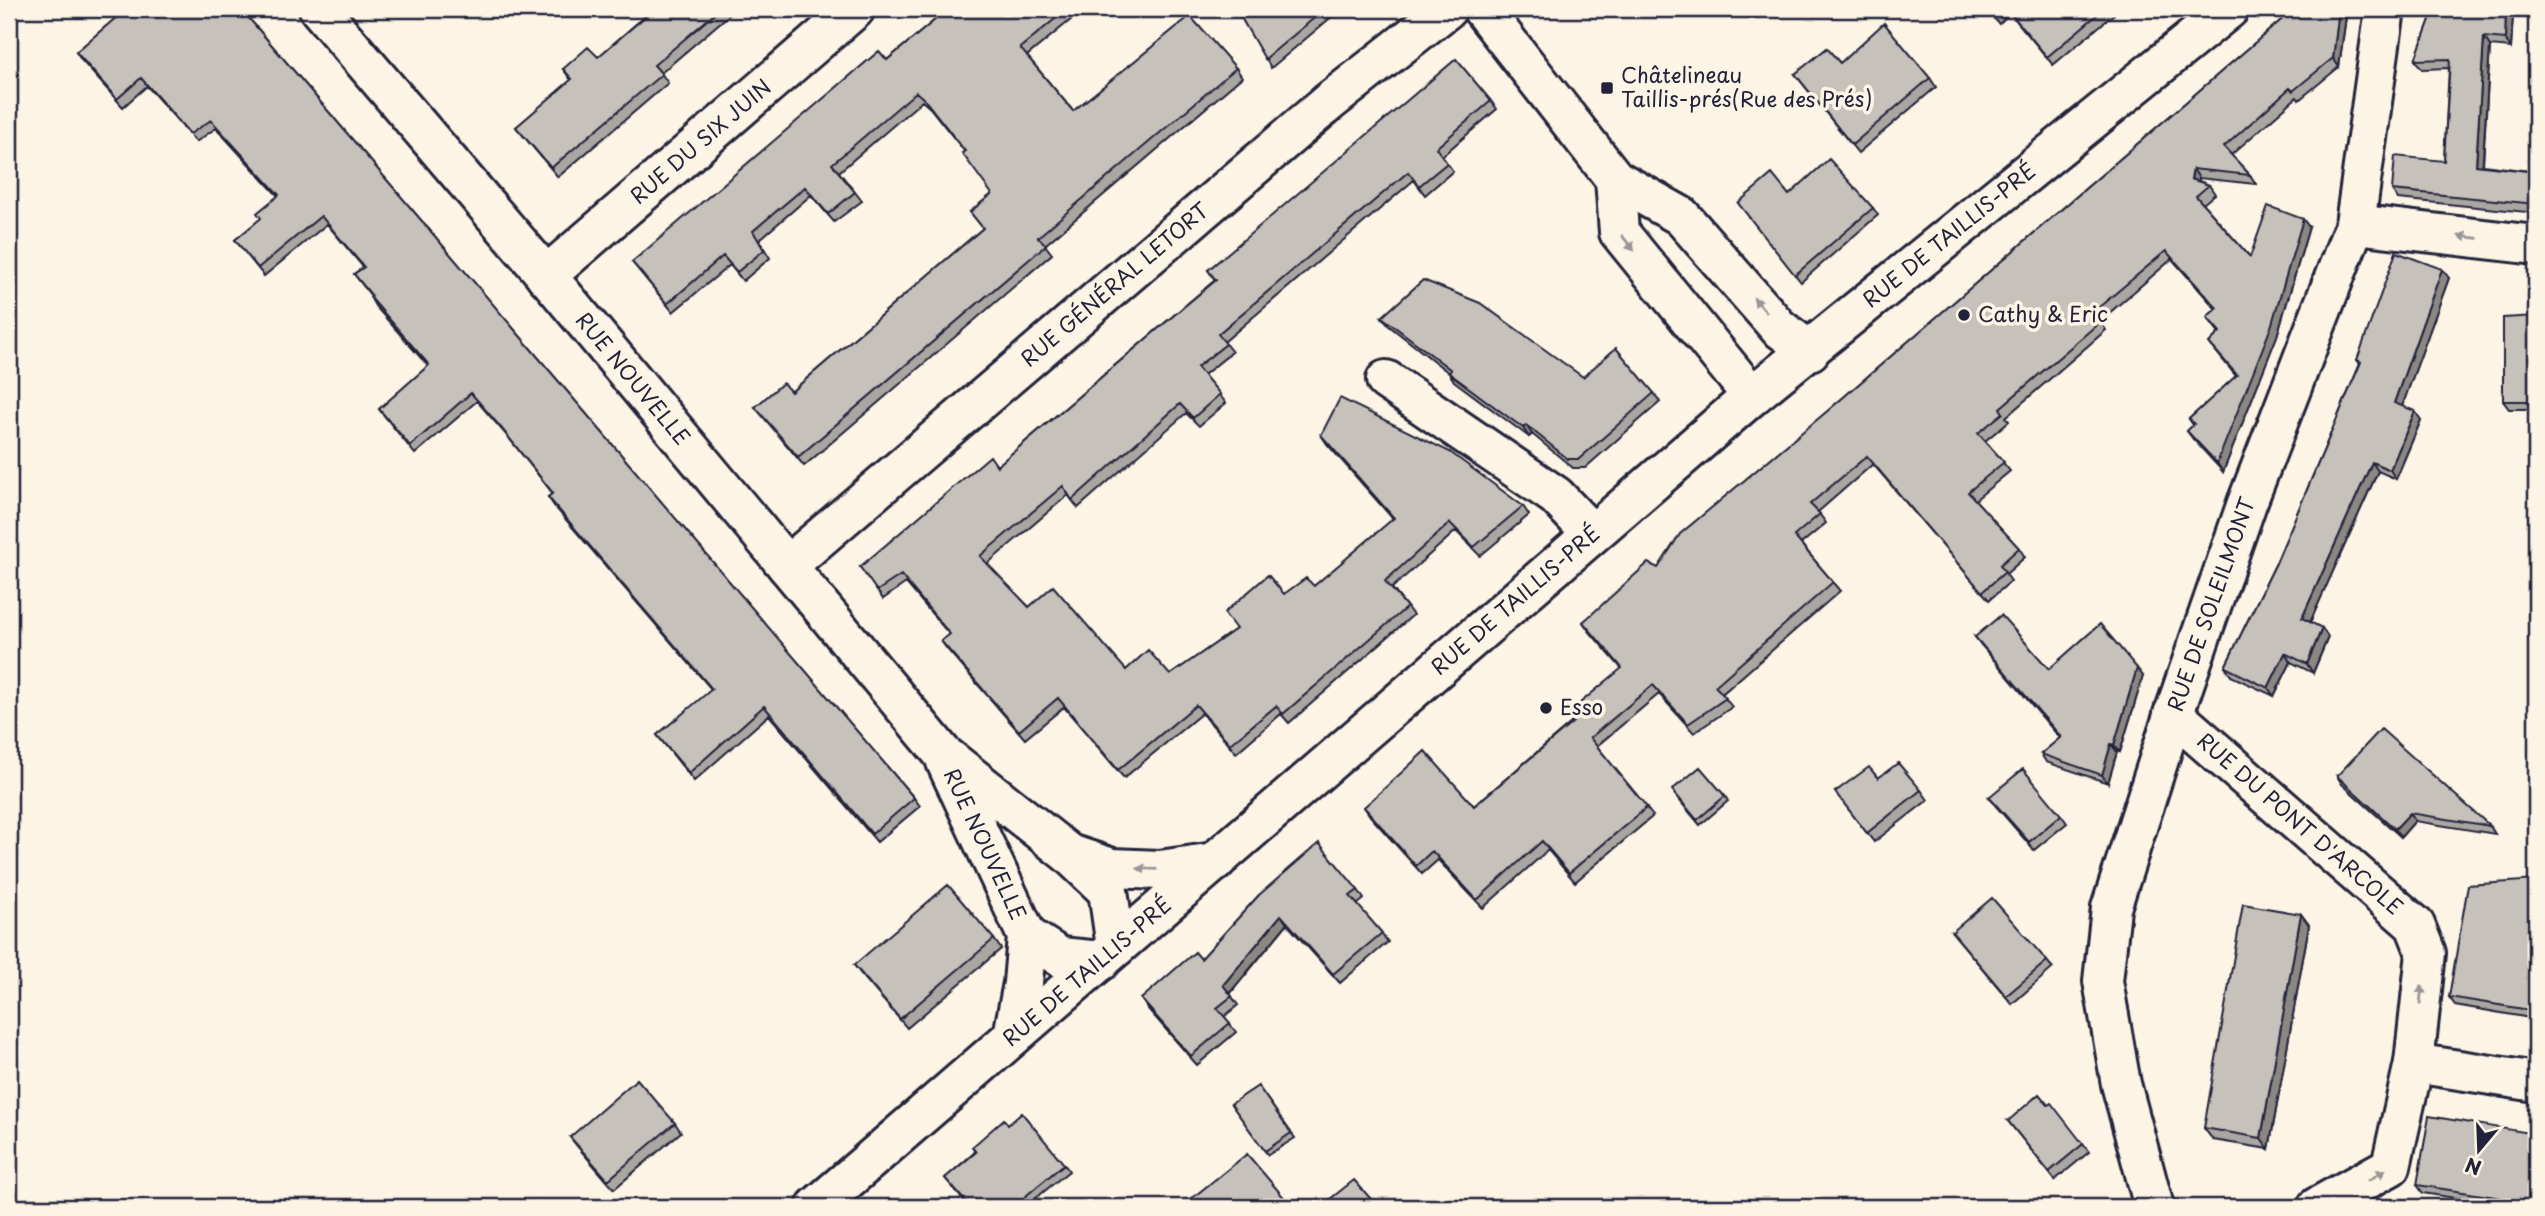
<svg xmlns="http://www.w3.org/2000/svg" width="2545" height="1216" viewBox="0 0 2545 1216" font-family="'Playpen Sans',sans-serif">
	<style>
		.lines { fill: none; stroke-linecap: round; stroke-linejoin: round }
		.minor-casing { stroke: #22223b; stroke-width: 44 }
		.major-casing { stroke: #22223b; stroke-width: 44 }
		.minor { stroke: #fcf5e5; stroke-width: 38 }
		.major { stroke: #fcf5e5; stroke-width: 38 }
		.wall { fill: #aaa6a1; stroke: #22223b; stroke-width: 2 }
		.shaded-wall { fill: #8b8783; stroke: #22223b; stroke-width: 2 }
		.building { fill: #c6c1bb; stroke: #22223b; stroke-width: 2 }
		.oneway { fill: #9a9698 }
		.poi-dot { fill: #22223b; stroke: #fcf5e5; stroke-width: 2.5 }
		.labels { text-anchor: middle; stroke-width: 7; stroke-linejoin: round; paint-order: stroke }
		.poi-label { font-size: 21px; fill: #22223b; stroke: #fcf5e5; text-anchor: start }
		.street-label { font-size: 21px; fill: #22223b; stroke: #fcf5e5 }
	</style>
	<rect width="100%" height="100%" fill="#fcf5e5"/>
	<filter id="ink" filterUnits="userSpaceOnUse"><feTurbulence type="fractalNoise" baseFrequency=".0143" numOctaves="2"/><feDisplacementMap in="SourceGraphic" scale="14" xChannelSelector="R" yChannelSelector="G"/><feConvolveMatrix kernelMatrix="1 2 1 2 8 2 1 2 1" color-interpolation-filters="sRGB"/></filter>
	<g filter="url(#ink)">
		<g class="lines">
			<defs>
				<g id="minor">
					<path id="s1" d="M319,9L561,293L943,754L1069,854L1112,868L1160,870L1215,862"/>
					<path d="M1482,9L1615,179L1681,216L1779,328L1810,351"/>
					<path d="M1615,179L1619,232L1752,396"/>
					<path d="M2355,224L2536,245"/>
					<path id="s2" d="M546,276L855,9"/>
					<path d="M1386,380L1556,496L1592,534"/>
					<path id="s3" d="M787,566L1329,102L1447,9"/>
					<path id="s4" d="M2173,714L2415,925L2426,953L2414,1063L2391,1166L2317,1207"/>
					<path id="s5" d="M946,762L1027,936L1023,983L1013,1036"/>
					<path d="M1072,857L1108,891L1116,947"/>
					<path d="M1027,936L1060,957L1101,961"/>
					<path d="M2414,1063L2536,1082"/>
					<path id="s6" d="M2154,1207L2121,1084L2103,981L2111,908L2172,719L2247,503L2355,224L2385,9"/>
				</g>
				<g id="major">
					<path id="s7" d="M816,1207L1752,396L2229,9"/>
				</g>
			</defs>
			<use href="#minor" class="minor-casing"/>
			<use href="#major" class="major-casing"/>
			<use href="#minor" class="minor"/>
			<use href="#major" class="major"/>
		</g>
		<path class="wall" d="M123,9H241L914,798L920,806L877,842L769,715L694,781L657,735L712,690L554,506L548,497L553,494L508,437L477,401L415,454L379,409L428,366L375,306L370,297L371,296L354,274L363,267L327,224L264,276L235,240L261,219L278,196L216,128L196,142L147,86L123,107L81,60L76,52L124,11Z
			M653,9H736L661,73L668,83L558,177L516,127L571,80L563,69L598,57Z
			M948,9H1084L1027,56L1073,111L1236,68L1242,77L1045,245L1052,254L804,466L755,407L791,392L983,228L970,212L992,194L964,151L930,108L922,101L839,172L862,201L834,222L811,195L759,240L770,258L743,281L730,265L673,312L632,262L887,60Z
			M1236,9H1341L1271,68Z
			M1986,9H2120L2053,65L2010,13L1999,24Z
			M2294,9H2347L2339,67L2299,100L2297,97L2231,155L2250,175L2256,184L2199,178V181L2209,185L2215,194L2203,204L2250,257L2309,227L2277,336L2223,472L2193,439L2187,431L2193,425L2189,419L2236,376L2209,343L2219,333L2207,317L2216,309L2172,259L2100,321L2106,330L2006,417L2009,421L1985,441L2010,471L1975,500L2019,548L2025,557L2006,574L2011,581L1989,600L1873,464L1818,512L1826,523L1801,544L1840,591L1722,694L1732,707L1694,733L1659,694L1597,746L1653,816L1575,882L1548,850L1483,908L1438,860L1422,874L1370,816L1364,807L1474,806L1572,722L1567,714L1622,669L1589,631L1583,622L1658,568L1831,408Z
			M2434,9H2519V15L2513,14L2511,48L2490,46L2483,165L2536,172V213L2398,199L2392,190L2444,161L2449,68L2422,69L2415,60Z
			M1795,74L1930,78L1936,87L1858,153Z
			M1491,101L1497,109L1442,156L1453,171L1425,195L1414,180L1224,342L1232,352L1204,375L1226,403L1199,426L1186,413L1078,508L1068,495L987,564L1029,607L1126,670L1170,675L1236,629L1284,594L1314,586L1393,519L1327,444L1321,435L1523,506L1529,515L1480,556L1456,531L1392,588L1413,615L1289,723L1281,714L1236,753L1202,713L1124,778L1064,707L1025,739L947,649L941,641L949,634L906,583L883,599L860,567L997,466L1215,280L1208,270Z
			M1789,195L1873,208L1878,215L1801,282L1738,203Z
			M2449,278L2402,406L2421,420L2396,479L2378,471L2310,622L2328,637L2313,673L2291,662L2274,696L2231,676L2225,667L2276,563L2360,364L2357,360Z
			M2536,316V409H2509L2503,401Z
			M1382,317L1583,377L1654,393L1660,402L1585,468H1573L1532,434L1529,437L1454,381L1449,373L1388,325Z
			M1975,637L2049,669L2143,676L2120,752H2117L2108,783L2046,762L2041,754L2060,738L1981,645Z
			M2337,776L2490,826L2495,834L2415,821L2401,837L2342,784Z
			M1878,778L1921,790L1928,800L1874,842L1835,792Z
			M1675,795L1725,796L1728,801L1700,825Z
			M1989,797L2061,815L2067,823L2034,850L1995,805Z
			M2536,880V1019L2455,1005L2449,997Z
			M1358,890L1364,899L1357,905L1388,942L1340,983L1287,924L1230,994L1238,1005L1224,1017L1236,1032L1197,1065L1147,1008L1141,999L1201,959L1259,895Z
			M2301,914L2309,925L2269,1149L2213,1140L2204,1128Z
			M1952,932L2047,961L2053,968L2012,1004Z
			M994,939L1001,949L907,1028L861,974L854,965Z
			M1258,1086L1295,1138L1268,1155L1231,1104Z
			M2008,1121L2083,1144L2089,1152L2055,1180Z
			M675,1123L681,1132L614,1189L577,1146L570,1137Z
			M1008,1125L1064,1164L1069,1171L1025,1207H969L945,1178L975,1152L972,1147Z
			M2536,1134V1200L2535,1207H2513L2423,1193L2417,1185Z"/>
		<path class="shaded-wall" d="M2339,9H2347L2339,67L2333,58Z
			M2506,9H2509L2513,14L2511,48L2505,39Z
			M2484,37L2490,46L2482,174L2476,165Z
			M2193,169L2199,178L2197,187L2191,179Z
			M2303,219L2309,227L2277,336L2223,472L2217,463Z
			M2442,269L2449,278L2400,412L2394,403Z
			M2415,411L2421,420L2396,479L2390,470Z
			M1526,425L1532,434L1529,437L1523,428Z
			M2372,462L2378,471L2308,627L2302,618Z
			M2322,628L2328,637L2313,673L2307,664Z
			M2285,653L2291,662L2274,696L2268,688Z
			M2137,668L2143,676L2120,752L2114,745Z
			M2111,744L2117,752L2108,783L2102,775Z
			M2410,813L2415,821L2401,837L2395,829Z
			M2301,914L2309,925L2269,1149L2261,1138Z
			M1281,915L1287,924L1229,994L1223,985Z
			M2532,1183L2536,1188V1200L2535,1207H2532L2528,1202Z"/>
		<path class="building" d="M124,9H241L914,798L872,834L764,706L689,773L657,735L712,689L548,497L553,493L502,429L471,393L410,446L379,409L429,365L370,297L372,296L354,274L364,267L321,216L258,268L235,240L261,218L257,213L279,195L211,120L190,134L141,78L117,99L76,52L125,10Z
			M654,9H720L654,65L662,74L551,168L516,127L572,79L563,69L588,47L598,57Z
			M948,9H1067L1020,48L1073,111L1190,16L1236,68L1038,237L1046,245L798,457L755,407L783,383L791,392L983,228L970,212L992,194L962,153L965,151L924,99L916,92L832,164L855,192L828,214L805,187L753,231L764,250L737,272L723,256L667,304L632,262L879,51L887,60Z
			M1236,9H1325L1265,59Z
			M1987,9H2000L1993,16Z
			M2007,9H2104L2047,57Z
			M2294,9H2339L2333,58L2293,91L2290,88L2224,147L2250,175L2193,169L2191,179L2209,185L2196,196L2250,257L2268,206L2303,219L2271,327L2217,463L2187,431L2194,424L2189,419L2237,375L2209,343L2220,332L2207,317L2217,308L2166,251L2092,313L2100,322L2000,408L2003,413L1978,433L2004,462L1968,492L2019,548L2000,565L2005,572L1982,592L1867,456L1810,504L1820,514L1794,536L1833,582L1715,686L1726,698L1688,724L1653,685L1590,738L1647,807L1569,873L1542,841L1477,900L1432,851L1416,866L1364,807L1425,751L1474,806L1573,722L1567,714L1622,668L1583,622L1648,563L1658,568L1680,534L1831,408Z
			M2434,9H2506L2505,39L2484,37L2476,165L2536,172V204L2392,190L2395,156L2444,161L2450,59L2415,60Z
			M1884,23L1930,78L1852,145L1795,74L1827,48L1840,63Z
			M1456,59L1491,101L1436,148L1447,163L1419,186L1408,172L1218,334L1226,344L1197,367L1220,394L1193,418L1180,404L1072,500L1063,486L980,556L1029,607L1053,586L1126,670L1148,650L1170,675L1236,629L1224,613L1268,575L1284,594L1306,578L1314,586L1394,518L1321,435L1340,398L1450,452L1523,506L1474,547L1450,523L1385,581L1407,607L1283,714L1276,706L1230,744L1196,705L1118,770L1058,698L1019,731L941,641L950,634L901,575L877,591L860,567L990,456L997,466L1186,305L1216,280L1208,270Z
			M1829,159L1873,208L1795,275L1738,203L1772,174L1789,195Z
			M2396,252L2442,269L2394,403L2415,411L2390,470L2372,462L2302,618L2322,628L2307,664L2285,653L2268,688L2225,667L2276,563L2361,362L2357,360Z
			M1423,280L1480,303L1583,377L1616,348L1654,393L1579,459H1568L1526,425L1523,428L1449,373L1451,370L1382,317Z
			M2536,316V401H2503V318Z
			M2001,615L2049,669L2100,624L2137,668L2114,745L2111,744L2102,775L2041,754L2061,737L1975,637Z
			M2381,729L2490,826L2410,813L2395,829L2337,776Z
			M1898,763L1921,790L1867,833L1835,792L1869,767L1878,778Z
			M1700,767L1725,796L1697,820L1672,790Z
			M2023,769L2061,815L2029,842L1989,797Z
			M1319,843L1358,890L1350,896L1382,933L1333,974L1281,915L1223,985L1232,996L1217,1008L1230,1023L1191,1056L1141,999L1195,952L1201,959L1259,895Z
			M2536,880V1011L2449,997L2468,885Z
			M948,885L994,939L900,1019L854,965Z
			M1992,898L2047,961L2006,996L1952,932Z
			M2243,904L2301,914L2261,1138L2204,1128Z
			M637,1079L675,1123L608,1180L570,1137Z
			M1258,1086L1291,1133L1265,1151L1231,1104Z
			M2039,1094L2048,1105L2051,1103L2083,1144L2049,1172L2008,1121Z
			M1022,1113L1064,1164L1015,1205L1017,1207H970L945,1178L976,1152L972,1147L1004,1119L1008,1125Z
			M2429,1116L2536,1134V1183H2532L2528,1202L2417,1185Z
			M1247,1154L1292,1207H1181Z
			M1354,1180L1378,1207H1320Z"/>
		<defs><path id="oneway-solid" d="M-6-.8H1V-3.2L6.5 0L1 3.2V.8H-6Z" transform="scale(1.75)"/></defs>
		<g class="oneway">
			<use href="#oneway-solid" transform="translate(2468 237) rotate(-173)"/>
			<use href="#oneway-solid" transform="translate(1628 243) rotate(51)"/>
			<use href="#oneway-solid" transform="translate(1760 305) rotate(-131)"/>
			<use href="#oneway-solid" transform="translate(1147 869) rotate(-178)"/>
			<use href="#oneway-solid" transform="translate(2421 995) rotate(-84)"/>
			<use href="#oneway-solid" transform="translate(2377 1175) rotate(-32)"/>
		</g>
	</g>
	<g class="poi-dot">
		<rect x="1600" y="81" width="14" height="14" rx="3.5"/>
		<circle cx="1964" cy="315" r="7"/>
		<circle cx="1546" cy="708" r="7"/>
	</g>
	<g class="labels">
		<g class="poi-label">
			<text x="1621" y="83">Châtelineau<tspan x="1621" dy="24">Taillis-prés(Rue des Prés)</tspan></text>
			<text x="1978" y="322">Cathy &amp; Eric</text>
			<text x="1560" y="715">Esso</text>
		</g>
		<g class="street-label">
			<text dy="7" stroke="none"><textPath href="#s2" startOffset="205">RUE DU SIX JUIN</textPath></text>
			<text dy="7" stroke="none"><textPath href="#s7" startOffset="1493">RUE DE TAILLIS-PRÉ</textPath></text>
			<text dy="7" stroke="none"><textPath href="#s3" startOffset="432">RUE GÉNÉRAL LETORT</textPath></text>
			<text dy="7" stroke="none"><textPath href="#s1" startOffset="485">RUE NOUVELLE</textPath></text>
			<text dy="7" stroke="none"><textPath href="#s7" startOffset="926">RUE DE TAILLIS-PRÉ</textPath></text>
			<text dy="7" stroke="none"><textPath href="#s6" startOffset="625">RUE DE SOLEILMONT</textPath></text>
			<text dy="7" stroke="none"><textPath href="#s4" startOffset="168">RUE DU PONT D'ARCOLE</textPath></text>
			<text dy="7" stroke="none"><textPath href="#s5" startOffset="91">RUE NOUVELLE</textPath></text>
			<text dy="7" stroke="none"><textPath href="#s7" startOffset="359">RUE DE TAILLIS-PRÉ</textPath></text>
		</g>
	</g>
	<rect width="2545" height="1216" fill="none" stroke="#fcf5e5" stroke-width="35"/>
	<rect x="18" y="18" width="2510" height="1181" fill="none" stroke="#22223b" stroke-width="2.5" filter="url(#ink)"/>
	<g transform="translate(2479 1150) rotate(199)" stroke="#fcf5e5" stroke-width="5" paint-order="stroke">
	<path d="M0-5L12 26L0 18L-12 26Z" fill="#22223b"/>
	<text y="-10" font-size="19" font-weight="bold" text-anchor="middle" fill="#22223b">N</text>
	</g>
</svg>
